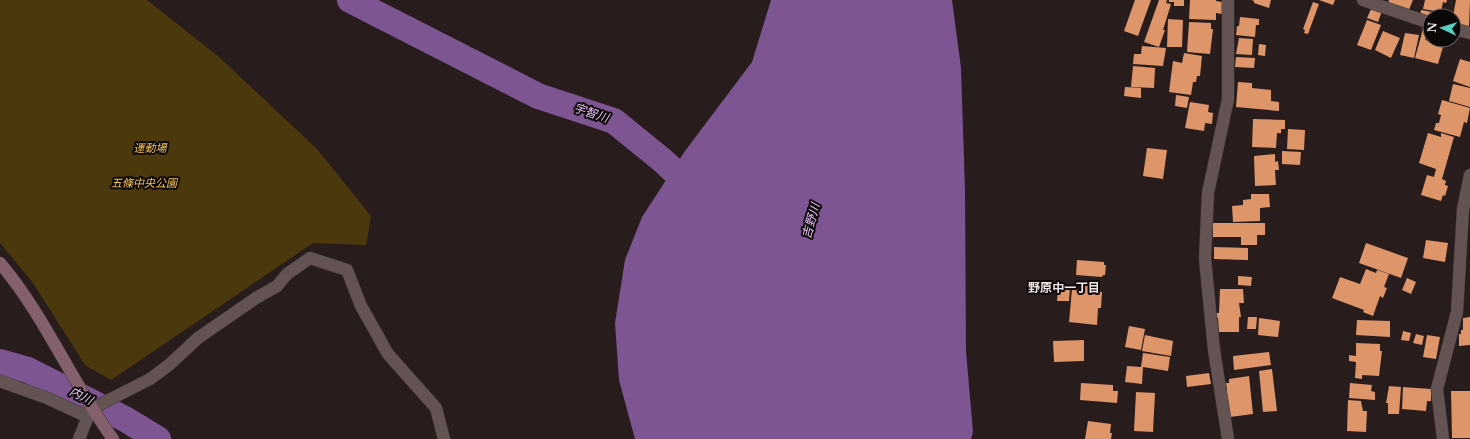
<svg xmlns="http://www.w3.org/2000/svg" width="1470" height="439" viewBox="0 0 1470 439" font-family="'Libre Baskerville','Noto Sans JP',serif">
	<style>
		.green { fill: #4b390d }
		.water { fill: #7d5593 }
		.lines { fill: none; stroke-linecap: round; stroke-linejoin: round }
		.river { stroke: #7d5593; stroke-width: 26 }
		.building { fill: #dd9569 }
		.street-casing { stroke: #413737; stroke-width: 13 }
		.secondary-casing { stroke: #413737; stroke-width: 13 }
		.street { stroke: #635453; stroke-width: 12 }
		.secondary { stroke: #84606d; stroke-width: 12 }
		.labels { text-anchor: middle; stroke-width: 4; stroke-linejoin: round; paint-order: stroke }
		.park-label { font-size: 11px; font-style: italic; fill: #f1c257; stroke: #0d0808 }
		.water-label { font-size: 12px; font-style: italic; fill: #e5c3f9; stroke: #0d0808 }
		.neighbourhood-label { font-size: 12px; font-weight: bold; fill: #ede4e3; stroke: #0d0808 }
	</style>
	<rect width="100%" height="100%" fill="#291c1c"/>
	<path class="green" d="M0,0H147L219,57L317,149L371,216L366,245L313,243L111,380L85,365L33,283L0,243Z"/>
	<path class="water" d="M771,0H952L961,68L965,190L966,351L973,432L971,439H635L619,380L615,323L625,260L642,217L685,151L752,62Z"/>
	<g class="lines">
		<path class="river" d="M350,0L538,96L614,121L662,160L699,194
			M0,362L28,370L125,419L158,439"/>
	</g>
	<path class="building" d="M1135,0H1151L1138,36L1124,31Z
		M1159,0H1167L1166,3L1171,4L1163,30H1165L1159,47L1144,42Z
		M1169,0H1184V6H1174V2H1169Z
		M1190,0H1216V1L1222,2V14L1216,13V20L1189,19Z
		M1251,0H1271L1269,8L1254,3V1Z
		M1319,0H1335L1333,5Z
		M1389,0H1413L1408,12L1388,3Z
		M1425,0H1447L1446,3L1443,2L1441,12L1423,9Z
		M1456,0H1470L1469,27L1454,24V16H1453Z
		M1313,2L1319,4L1308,34L1304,33L1305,30L1303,29Z
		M1372,7L1382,11L1378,22L1367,18Z
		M1421,10L1438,13L1437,16H1430V18L1420,16Z
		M1240,17L1259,19V25H1256L1255,37L1236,35L1237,26H1239Z
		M1168,19L1183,20L1182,47H1167Z
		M1367,20L1381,25L1371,50L1357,45Z
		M1189,22L1211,23V29H1213L1210,54L1187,52Z
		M1423,29L1428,30L1425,40L1433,42V40H1445L1438,64L1415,58Z
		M1383,31L1400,38L1391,58L1375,50Z
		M1405,33L1419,35L1414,58L1400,55Z
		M1239,38L1253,39L1252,55L1236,54Z
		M1259,44L1266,45L1265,56L1258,55Z
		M1142,46L1166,48L1163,66L1133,64L1134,54H1141Z
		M1184,53L1202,56L1200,76H1197L1196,82H1193L1191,95L1169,92L1173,61L1182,63Z
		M1236,57L1255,58L1254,68L1235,67Z
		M1460,59L1470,62V87L1453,81Z
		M1133,66L1155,68L1154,88L1131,87Z
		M1238,82L1252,83V88L1271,90V101L1279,102V111L1236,107Z
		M1453,84L1470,88V107L1449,101Z
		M1125,87L1141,88V98L1124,96Z
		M1176,95L1189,97L1187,108L1175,106Z
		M1442,100L1470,108L1467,123L1464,122L1460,137L1434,130L1436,123H1439L1441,115L1438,114Z
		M1190,102L1209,105L1208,112L1213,113L1212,124L1205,123L1204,131L1185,128Z
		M1253,119L1285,120V129H1281V133H1277L1276,148L1252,147Z
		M1288,129L1305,130L1304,150L1287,149Z
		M1428,133L1441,137V133L1454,137L1442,179L1446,181L1445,185L1448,186L1445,196L1443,195L1441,201L1421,195L1427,175L1434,177L1436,169L1419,163Z
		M1147,148L1167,150L1163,179L1143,176Z
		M1282,151L1301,152L1300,165L1282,164Z
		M1275,154V162L1278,161L1279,170H1275L1276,185L1255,186L1254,156Z
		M1251,194H1269L1270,207L1260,208V221L1233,222L1232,206L1243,205V200L1251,199Z
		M1213,223H1265V235H1257V245H1241V237H1213Z
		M1426,240L1448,243L1445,262L1423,258Z
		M1366,243L1408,258L1401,278L1359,263Z
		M1214,247L1248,248V260L1214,259Z
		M1077,260L1104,262V265H1106L1105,275H1103L1102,277L1076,275Z
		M1366,269L1376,273L1377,270L1389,274L1384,287L1387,288L1383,298L1380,296L1373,316L1363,312L1364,310L1332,298L1340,277L1360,284Z
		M1238,276L1252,277L1251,286L1238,285Z
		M1407,278L1416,282L1411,294L1402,290Z
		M1084,282L1097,283L1096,291L1102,292L1101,308H1098L1097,325L1069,322L1072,289L1084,290Z
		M1058,288H1070L1069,301H1057Z
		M1220,289H1243L1244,303H1239L1241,317H1239V332H1219L1218,318H1216V313H1219Z
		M1248,317H1257L1256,329H1247Z
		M1470,317V345L1459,346V334H1461V330H1463V318Z
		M1259,318L1280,321L1278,337L1258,335Z
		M1357,320L1390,321V337L1356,335Z
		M1129,326L1145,329L1141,350L1125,347Z
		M1403,331L1411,333L1409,341L1401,340Z
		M1416,334L1424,336L1422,345L1413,343Z
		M1145,335L1173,341L1171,356L1142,351Z
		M1427,335L1440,337L1436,359L1423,357Z
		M1084,340V361L1054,362L1053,341Z
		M1356,343L1380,344V351H1382L1379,376L1362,375V379L1355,378L1356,362L1349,361V355L1356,356Z
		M1269,352L1271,365L1234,370L1233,356Z
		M1143,353L1170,357L1168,371L1143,367L1142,384L1125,382L1127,366L1141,367Z
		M1272,369L1277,411L1263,412L1259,371Z
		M1209,373L1211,384L1187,387L1186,376Z
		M1249,376L1253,414L1230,417L1225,392H1227L1226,383H1229V379Z
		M1081,383L1113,385V391H1118L1117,403L1080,400Z
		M1350,383L1372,385L1371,391L1375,392V400L1349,398Z
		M1389,386L1401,387L1399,414H1388V403H1386Z
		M1403,387L1431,389V401H1427L1426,411L1402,409Z
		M1451,391H1470V438H1452Z
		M1136,392L1155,393L1153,432L1134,431Z
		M1348,400L1361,401L1363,411H1367L1366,432L1347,431Z
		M1088,421L1111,424L1110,433H1112L1111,439H1085Z"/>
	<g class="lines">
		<defs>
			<path id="street" d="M1363,0L1430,23
				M1454,29L1470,33
				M0,381L47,398L88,417
				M79,439L91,409L150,379L169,365L198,338L256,298L277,286L287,274L310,258L347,270L361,306L388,354L436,408L444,439
				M1228,439L1214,350L1205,259L1208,193L1228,99V0
				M1443,439L1437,389L1457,312L1463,209L1470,175"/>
			<path id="secondary" d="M0,263C45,316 72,383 113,439"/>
		</defs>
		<use href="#street" class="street-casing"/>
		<use href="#secondary" class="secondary-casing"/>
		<use href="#street" class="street"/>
		<use href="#secondary" class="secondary"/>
	</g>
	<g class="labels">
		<g class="park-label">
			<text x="150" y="152">運動場</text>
			<text x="144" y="187">五條中央公園</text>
		</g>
		<g class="water-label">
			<text transform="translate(591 113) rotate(18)" y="4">宇智川</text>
			<text transform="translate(811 221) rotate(-74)" y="4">吉野川</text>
			<text transform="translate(81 396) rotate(27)" y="4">内川</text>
		</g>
		<g class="neighbourhood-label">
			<text x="1064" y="292">野原中一丁目</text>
		</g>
	</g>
	<g transform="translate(1442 28) rotate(274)"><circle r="19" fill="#0d0808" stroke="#676060"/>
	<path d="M0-3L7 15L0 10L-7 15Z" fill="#58cec0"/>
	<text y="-6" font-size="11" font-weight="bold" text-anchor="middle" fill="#ede4e3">N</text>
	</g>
</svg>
